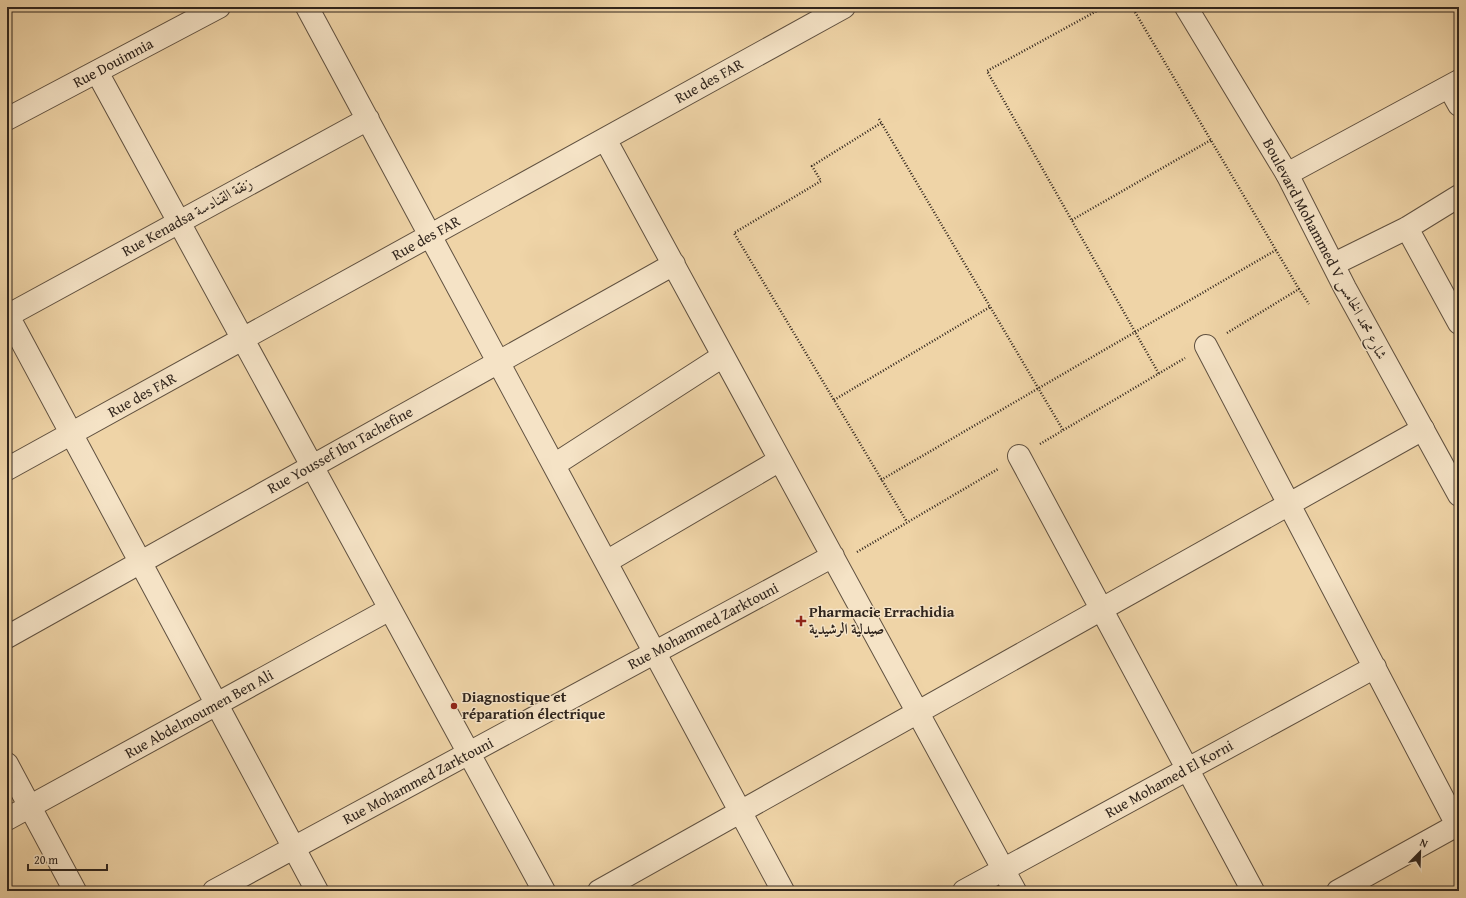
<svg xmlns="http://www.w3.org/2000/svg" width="1466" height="898" viewBox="0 0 1466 898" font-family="'Gentium Book Plus',Amiri,serif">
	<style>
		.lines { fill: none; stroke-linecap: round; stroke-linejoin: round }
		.minor-casing { stroke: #605140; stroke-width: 24 }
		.tertiary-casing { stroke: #605140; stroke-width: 24 }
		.path { stroke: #30251d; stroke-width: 2.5; stroke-dasharray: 1 2; stroke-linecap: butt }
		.minor { stroke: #f5e3c6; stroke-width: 22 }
		.tertiary { stroke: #f5e3c6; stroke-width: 22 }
		.poi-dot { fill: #8f2418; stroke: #f5e3c6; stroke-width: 1.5 }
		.labels { text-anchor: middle; stroke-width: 3; stroke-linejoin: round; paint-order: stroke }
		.street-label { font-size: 15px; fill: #30251d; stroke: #f5e3c6 }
		.poi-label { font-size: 15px; font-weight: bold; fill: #30251d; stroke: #f5e3c6; text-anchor: start }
	</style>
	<rect width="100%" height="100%" fill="#efd4a7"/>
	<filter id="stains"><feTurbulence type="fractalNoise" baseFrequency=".005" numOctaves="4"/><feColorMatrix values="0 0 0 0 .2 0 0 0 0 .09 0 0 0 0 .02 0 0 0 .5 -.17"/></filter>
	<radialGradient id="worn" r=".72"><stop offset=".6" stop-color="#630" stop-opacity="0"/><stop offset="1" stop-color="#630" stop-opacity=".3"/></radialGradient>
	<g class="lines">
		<defs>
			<path id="minor" d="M307,7L783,891
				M97,72L544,891
				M1449,87L1459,105
				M7,119L219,7
				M605,139L1015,891
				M1287,174L1459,81
				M1407,228L1459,323
				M1334,264L1407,228L1459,196
				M7,314L317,891
				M7,316L368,119
				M1206,346L1457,825
				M1019,456L1253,891
				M554,465L723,356
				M7,469L844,7
				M606,562L780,460
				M7,637L674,264
				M7,764L75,891
				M7,819L390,609
				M214,891L833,556
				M599,891L1423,429
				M964,891L1375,667
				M1338,891L1459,824"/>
			<path id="tertiary" d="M1186,7L1287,174L1345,288L1459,495"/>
		</defs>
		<use href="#minor" class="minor-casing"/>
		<use href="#tertiary" class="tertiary-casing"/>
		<path class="path" d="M1104,7L987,71L1159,374
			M1132,7L1299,289
			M879,119L1063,430
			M881,123L812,166L821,181L734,233L907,522
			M1072,220L1211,140
			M1227,333L1299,289L1309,304
			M834,400L990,307
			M1040,444L1185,358
			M881,480L1276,250
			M857,552L998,469"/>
		<use href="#minor" class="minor"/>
		<use href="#tertiary" class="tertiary"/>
	</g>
	<g class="poi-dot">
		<path d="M799 615h4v4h4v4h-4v4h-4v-4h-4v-4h4z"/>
		<circle cx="454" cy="706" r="4"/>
	</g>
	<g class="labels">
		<g class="street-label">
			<text transform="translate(113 63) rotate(-28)" y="5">Rue Douimnia</text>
			<text transform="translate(709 81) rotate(-29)" y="5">Rue des FAR</text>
			<text transform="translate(187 217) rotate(-29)" y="5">Rue Kenadsa زنقة القنادسة</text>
			<text transform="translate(426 238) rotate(-29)" y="5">Rue des FAR</text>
			<text transform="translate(1325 249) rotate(62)" y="5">Boulevard Mohammed V شارع محمد الخامس</text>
			<text transform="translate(142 395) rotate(-29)" y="5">Rue des FAR</text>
			<text transform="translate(340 450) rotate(-29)" y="5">Rue Youssef Ibn Tachefine</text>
			<text transform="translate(703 626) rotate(-28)" y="5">Rue Mohammed Zarktouni</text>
			<text transform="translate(199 714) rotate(-29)" y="5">Rue Abdelmoumen Ben Ali</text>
			<text transform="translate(1169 779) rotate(-29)" y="5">Rue Mohamed El Korni</text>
			<text transform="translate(418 781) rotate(-28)" y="5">Rue Mohammed Zarktouni</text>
		</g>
		<g class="poi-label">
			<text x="809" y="617">Pharmacie Errachidia<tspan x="809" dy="17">صيدلية الرشيدية</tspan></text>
			<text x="462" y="702">Diagnostique et<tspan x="462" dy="17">réparation électrique</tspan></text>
		</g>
	</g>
	<rect width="1466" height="898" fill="none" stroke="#efd4a7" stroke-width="24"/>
	<rect x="8" y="8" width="1450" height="882" fill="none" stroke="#30251d" stroke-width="2"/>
	<rect x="12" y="12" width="1442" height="874" fill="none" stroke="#30251d"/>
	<g transform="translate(1420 852) rotate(23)" stroke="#f5e3c6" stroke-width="3" paint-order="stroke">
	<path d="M0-3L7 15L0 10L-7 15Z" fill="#30251d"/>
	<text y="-6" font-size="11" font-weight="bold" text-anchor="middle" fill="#30251d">N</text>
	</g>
	<path d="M28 864v6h79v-6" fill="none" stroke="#30251d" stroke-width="2"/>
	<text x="34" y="864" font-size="12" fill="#30251d" stroke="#f5e3c6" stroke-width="3" paint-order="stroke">20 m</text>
	<rect width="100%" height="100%" filter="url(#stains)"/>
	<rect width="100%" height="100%" fill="url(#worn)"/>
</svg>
